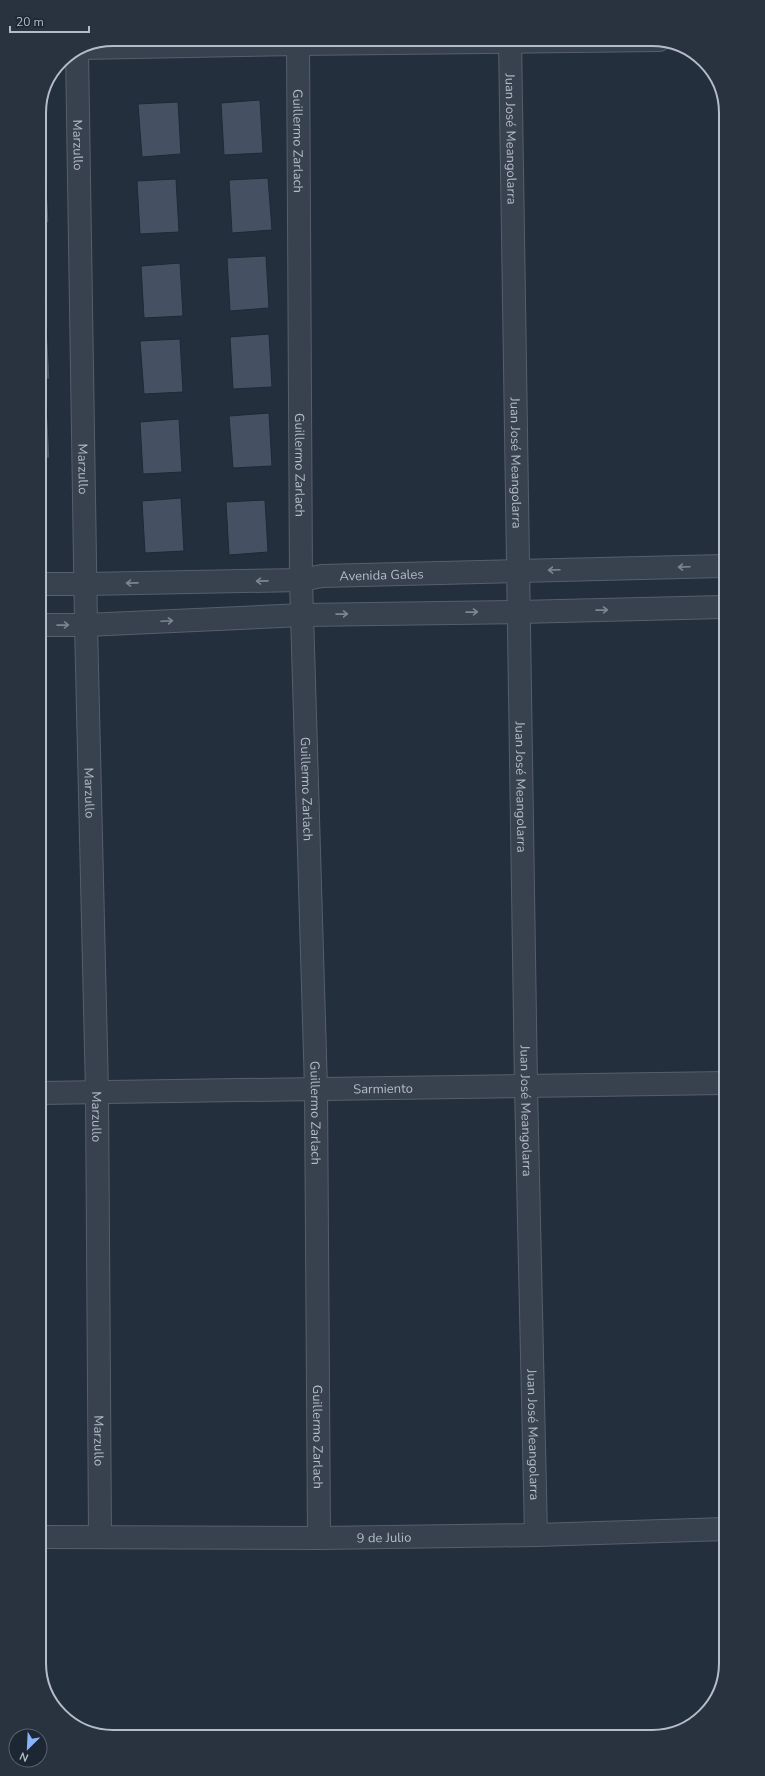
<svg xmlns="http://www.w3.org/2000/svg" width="765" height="1776" viewBox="0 0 765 1776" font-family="'Nunito Sans',sans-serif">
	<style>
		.building { fill: #455162; stroke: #1f2835 }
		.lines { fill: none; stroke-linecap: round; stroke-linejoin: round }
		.minor-casing { stroke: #565f6c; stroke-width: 24 }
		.minor { stroke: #38414e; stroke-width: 22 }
		.oneway { stroke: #7c8592 }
		.labels { text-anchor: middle; stroke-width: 3.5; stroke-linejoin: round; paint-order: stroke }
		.street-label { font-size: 13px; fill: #b4bcc9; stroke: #1d2633 }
		.rim { fill: none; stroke: #b4bcc9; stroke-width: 2 }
	</style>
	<rect width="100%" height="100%" fill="#242f3e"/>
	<path class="building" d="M260,100L263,153L224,155L221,103Z
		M178,102L181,154L142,157L138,104Z
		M39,110L42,145H39Z
		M46,170L49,223H39V171Z
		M268,178L272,230L232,233L229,180Z
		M176,179L179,232L140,234L137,181Z
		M44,248L47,301H40L39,249Z
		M266,256L269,308L230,311L227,258Z
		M180,263L183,316L144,318L141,266Z
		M40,327H47L50,379L40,380Z
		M269,334L272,387L233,389L230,337Z
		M180,339L183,392L144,394L140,341Z
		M40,406H47L50,458L40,459Z
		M269,413L272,466L233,468L229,416Z
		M179,419L182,472L143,474L140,422Z
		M40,492H43L46,545H40Z
		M181,498L184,551L145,553L142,501Z
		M265,500L268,552L229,555L226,502Z"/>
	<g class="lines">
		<defs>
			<g id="minor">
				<path id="s1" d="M298,39L301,580L316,1089L319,1538"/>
				<path id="s2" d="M510,39L526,1086L536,1535"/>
				<path d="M80,48L298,44L659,40"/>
				<path id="s3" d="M77,50L86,625L97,1092L100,1536"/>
				<path id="s4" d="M40,584H86L301,580L322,576L723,566"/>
				<path d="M40,625H86L303,615L519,612L723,607"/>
				<path id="s5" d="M41,1093L725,1083"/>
				<path id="s6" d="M43,1537L319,1538L536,1535L726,1529"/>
			</g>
		</defs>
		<use href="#minor" class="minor-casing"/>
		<use href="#minor" class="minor"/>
	</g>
	<defs><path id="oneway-shaft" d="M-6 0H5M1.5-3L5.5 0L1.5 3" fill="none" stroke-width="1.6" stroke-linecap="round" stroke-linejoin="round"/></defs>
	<g class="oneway">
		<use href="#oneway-shaft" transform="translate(684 567) rotate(178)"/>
		<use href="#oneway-shaft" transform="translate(554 570) rotate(178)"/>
		<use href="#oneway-shaft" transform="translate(262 581) rotate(179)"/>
		<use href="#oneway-shaft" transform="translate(132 583) rotate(179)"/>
		<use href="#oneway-shaft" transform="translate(602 610) rotate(-1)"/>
		<use href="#oneway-shaft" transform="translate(472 612) rotate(-1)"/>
		<use href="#oneway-shaft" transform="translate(342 614) rotate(-1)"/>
		<use href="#oneway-shaft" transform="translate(167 621) rotate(-3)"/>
		<use href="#oneway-shaft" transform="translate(63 625) rotate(-1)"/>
	</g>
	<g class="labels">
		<g class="street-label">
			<text dy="5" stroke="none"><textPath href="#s2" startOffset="100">Juan José Meangolarra</textPath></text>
			<text dy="5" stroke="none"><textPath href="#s1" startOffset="102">Guillermo Zarlach</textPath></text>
			<text dy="5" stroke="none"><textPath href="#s3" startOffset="95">Marzullo</textPath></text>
			<text dy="5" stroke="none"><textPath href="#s2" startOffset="424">Juan José Meangolarra</textPath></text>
			<text dy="5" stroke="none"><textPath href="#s1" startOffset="426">Guillermo Zarlach</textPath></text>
			<text dy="5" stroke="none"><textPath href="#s3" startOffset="419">Marzullo</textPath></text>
			<text dy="5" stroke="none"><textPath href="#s4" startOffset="342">Avenida Gales</textPath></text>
			<text dy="5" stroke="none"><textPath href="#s2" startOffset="748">Juan José Meangolarra</textPath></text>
			<text dy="5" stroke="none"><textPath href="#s1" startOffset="750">Guillermo Zarlach</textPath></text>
			<text dy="5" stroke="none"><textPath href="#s3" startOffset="743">Marzullo</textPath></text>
			<text dy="5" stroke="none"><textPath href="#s5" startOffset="342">Sarmiento</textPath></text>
			<text dy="5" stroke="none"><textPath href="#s2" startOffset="1072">Juan José Meangolarra</textPath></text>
			<text dy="5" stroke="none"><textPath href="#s1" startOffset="1074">Guillermo Zarlach</textPath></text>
			<text dy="5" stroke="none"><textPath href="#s3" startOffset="1067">Marzullo</textPath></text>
			<text dy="5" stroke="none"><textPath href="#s2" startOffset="1396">Juan José Meangolarra</textPath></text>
			<text dy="5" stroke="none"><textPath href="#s1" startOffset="1398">Guillermo Zarlach</textPath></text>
			<text dy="5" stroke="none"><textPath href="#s3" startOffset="1391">Marzullo</textPath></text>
			<text dy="5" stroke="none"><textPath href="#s6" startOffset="341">9 de Julio</textPath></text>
		</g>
	</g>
	<path d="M0 0H765V1776H0ZM113 46H652A67 67 0 0 1 719 113V1663A67 67 0 0 1 652 1730H113A67 67 0 0 1 46 1663V113A67 67 0 0 1 113 46Z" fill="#29323f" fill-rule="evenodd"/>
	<path class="rim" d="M113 46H652A67 67 0 0 1 719 113V1663A67 67 0 0 1 652 1730H113A67 67 0 0 1 46 1663V113A67 67 0 0 1 113 46Z"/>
	<g transform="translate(28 1748) rotate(204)"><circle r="19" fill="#1d2633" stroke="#59626f"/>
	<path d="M0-3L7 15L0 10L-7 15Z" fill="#8ab4f8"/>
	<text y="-6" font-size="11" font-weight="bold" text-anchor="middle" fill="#b4bcc9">N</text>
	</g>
	<path d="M10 26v6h79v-6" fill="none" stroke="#b4bcc9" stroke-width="2"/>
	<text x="16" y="26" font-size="12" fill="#b4bcc9" stroke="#1d2633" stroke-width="3" paint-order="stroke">20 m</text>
</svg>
